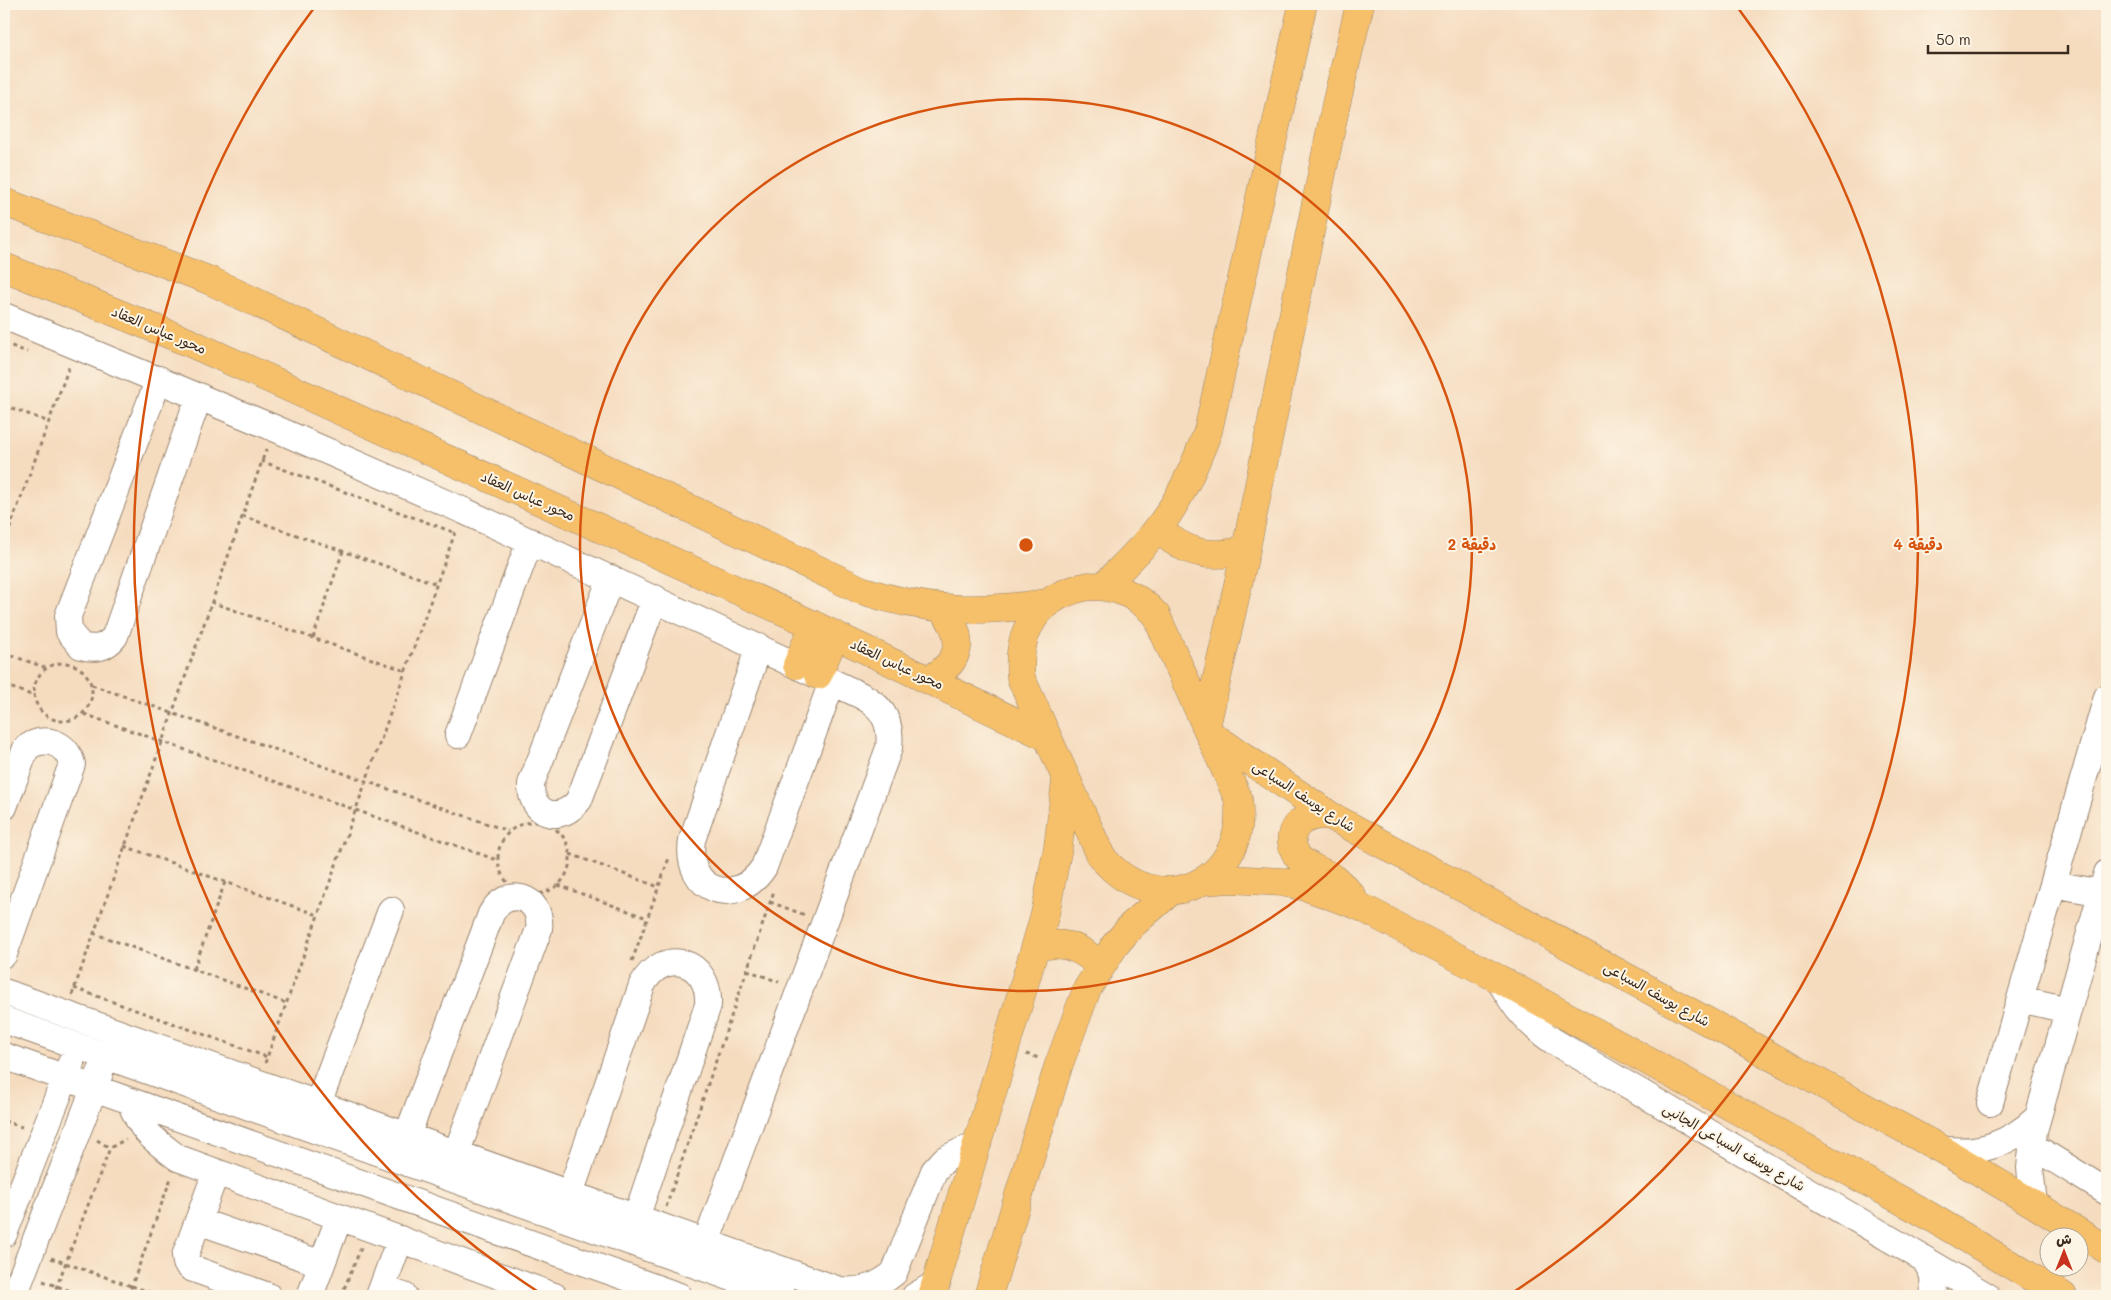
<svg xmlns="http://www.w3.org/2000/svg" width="2111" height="1300" viewBox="0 0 2111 1300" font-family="Mali,'Playpen Sans Arabic',sans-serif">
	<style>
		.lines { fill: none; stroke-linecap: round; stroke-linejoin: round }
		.minor-casing { stroke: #98836e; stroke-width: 28 }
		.major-casing { stroke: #98836e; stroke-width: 29 }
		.path { stroke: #98836e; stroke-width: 3; stroke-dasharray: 4 4; stroke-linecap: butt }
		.minor { stroke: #fff; stroke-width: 26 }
		.major { stroke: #f6c06b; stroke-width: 28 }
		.ring { fill: none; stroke: #d7540e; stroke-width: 2.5 }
		.labels { text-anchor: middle; stroke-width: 4; stroke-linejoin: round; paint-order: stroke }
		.street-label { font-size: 14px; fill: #3b2a1e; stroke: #fcf5e5 }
		.centre { fill: #d7540e; stroke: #fcf5e5; stroke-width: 2.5 }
		.ring-label { font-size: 15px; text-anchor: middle; font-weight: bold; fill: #d7540e; stroke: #fcf5e5; stroke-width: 4; stroke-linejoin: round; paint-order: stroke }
	</style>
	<rect width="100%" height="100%" fill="#fcf5e5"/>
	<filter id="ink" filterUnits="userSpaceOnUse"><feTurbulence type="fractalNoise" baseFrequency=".02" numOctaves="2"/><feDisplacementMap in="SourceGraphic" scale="10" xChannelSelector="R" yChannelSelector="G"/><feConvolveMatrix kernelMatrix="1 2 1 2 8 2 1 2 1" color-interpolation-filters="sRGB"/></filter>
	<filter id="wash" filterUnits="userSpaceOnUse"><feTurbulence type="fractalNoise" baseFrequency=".0096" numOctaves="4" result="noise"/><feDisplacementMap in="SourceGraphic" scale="20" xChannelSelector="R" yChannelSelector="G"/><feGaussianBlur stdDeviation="1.12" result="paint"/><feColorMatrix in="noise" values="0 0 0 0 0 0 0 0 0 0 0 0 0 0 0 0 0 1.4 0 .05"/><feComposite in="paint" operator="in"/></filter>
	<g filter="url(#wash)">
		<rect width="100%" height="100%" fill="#f5dcbf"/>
	</g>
	<g filter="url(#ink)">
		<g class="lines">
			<defs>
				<path id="minor" d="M4,316L274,428L464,511L860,695C883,706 892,723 889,748L706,1243
					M159,379L68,616L69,632L81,646C95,650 106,648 115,636L199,396
					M611,578L531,784C530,815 560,825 579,800L655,598
					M759,647L692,840C684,891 736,910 764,867L832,682
					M458,735L530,541
					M4,807L26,748C45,735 66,742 72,764L4,954
					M2053,884L2102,893
					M1499,979C1514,1007 1527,1023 1553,1041L1987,1296
					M4,992L839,1290C861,1292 877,1287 894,1273L934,1171L945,1159L978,1143
					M2020,999L2068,1010
					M4,1020L783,1296
					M4,1056L679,1296
					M130,1101C142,1133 152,1138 178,1158L554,1296
					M1990,1103L2107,697
					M318,1104L391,910
					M407,1136L491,914C506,885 543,896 539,929L456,1154
					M2031,1145L2107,1192
					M1941,1149C1979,1155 2009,1144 2037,1118
					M216,1172L185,1256L186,1263L191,1268L268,1296
					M570,1194L642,985C663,946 711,960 708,1005L636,1218
					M2034,1204L2030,1168L2034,1131L2107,873
					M198,1221L322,1264
					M4,1234L71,1063
					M1925,1260L1933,1275L1934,1296
					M382,1289L404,1296
					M14,1296L100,1073
					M310,1296L339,1218
					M379,1296L400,1239
					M915,1296L937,1283"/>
				<path id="major" d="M4,202L211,281L861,590C927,612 978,613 1046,603
					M4,267L188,342L814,625L1047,737
					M1158,528C1183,553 1212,560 1246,549
					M1089,586C1117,586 1136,594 1156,615L1238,798C1250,885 1155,924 1101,856L1021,678C1016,629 1039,595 1089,586Z
					M1104,586C1122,567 1143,548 1159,527C1181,498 1195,465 1208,431L1303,4
					M797,665L814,625
					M818,675L835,635
					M930,679C962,661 966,637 942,609
					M1206,727L1246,549L1336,104L1360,4
					M1210,734L1331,816L1941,1149L2034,1204L2107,1250
					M1331,816C1307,812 1281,827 1296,854C1302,866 1324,871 1335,879C1341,884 1347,890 1352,896
					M1203,881L1229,879L1282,882L1307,887L1357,905L1499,979L1926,1214L2063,1296
					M1037,947C1062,940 1083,947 1100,967
					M932,1296L1045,914L1058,847L1066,781
					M988,1296L1059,1064L1087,989L1115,945L1132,925L1171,891"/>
			</defs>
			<use href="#minor" class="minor-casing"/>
			<use href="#major" class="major-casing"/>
			<path class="path" d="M4,343L27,352
				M4,405L49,422
				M261,461L453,532
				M242,516L437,584
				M4,544L69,367
				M211,602L406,671
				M313,638L343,551
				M4,653L47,668
				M34 692a29 29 0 1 1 58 0a29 29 0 1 1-58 0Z
				M4,685L34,696
				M92,685L508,831
				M84,714L497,860
				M498 858a36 36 0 1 1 72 0a36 36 0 1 1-72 0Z
				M124,846L318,915
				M570,854L659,887
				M558,885L647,918
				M770,902L805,915
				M93,933L286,1003
				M632,961L669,858
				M194,969L225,882
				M747,970L779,982
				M74,988L267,1057
				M72,995L267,447
				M1026,1054L1039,1058
				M265,1063L456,530
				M4,1121L22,1127
				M97,1140L110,1148
				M666,1207L774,891
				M51,1258L131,1286
				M43,1281L84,1296
				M132,1286L161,1296
				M53,1296L110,1148L126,1139
				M128,1296L171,1178
				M341,1296L361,1248"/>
			<use href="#minor" class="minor"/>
			<use href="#major" class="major"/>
		</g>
	</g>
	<g class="ring">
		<circle cx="1026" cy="545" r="446"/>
		<path d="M540 1293A892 892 0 0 1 314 8M1738 8A892 892 0 0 1 1512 1293"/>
	</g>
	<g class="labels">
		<g class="street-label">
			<text transform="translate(159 330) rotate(23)" y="5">محور عباس العقاد</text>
			<text transform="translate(528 496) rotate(24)" y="5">محور عباس العقاد</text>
			<text transform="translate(897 664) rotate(25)" y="5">محور عباس العقاد</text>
			<text transform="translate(1304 796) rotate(33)" y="5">شارع يوسف السباعى</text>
			<text transform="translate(1657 994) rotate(29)" y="5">شارع يوسف السباعى</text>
			<text transform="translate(1734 1147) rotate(30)" y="5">شارع يوسف السباعى الجانبى</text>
		</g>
	</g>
	<circle cx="1026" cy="545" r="8" class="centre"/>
	<g class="ring-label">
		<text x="1472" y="550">2 دقيقة</text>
		<text x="1918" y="550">4 دقيقة</text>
	</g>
	<rect width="2111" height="1300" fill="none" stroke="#fcf5e5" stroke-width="20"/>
	<g transform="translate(2064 1252)"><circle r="24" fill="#fcf5e5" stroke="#afa495"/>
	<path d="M0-4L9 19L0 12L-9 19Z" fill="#c8321e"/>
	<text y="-8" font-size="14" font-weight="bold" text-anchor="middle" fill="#3b2a1e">ش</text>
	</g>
	<path d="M1928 45v8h140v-8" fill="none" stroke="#3b2a1e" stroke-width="2.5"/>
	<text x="1936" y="45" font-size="15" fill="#3b2a1e" stroke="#fcf5e5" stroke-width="4" paint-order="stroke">50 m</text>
</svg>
